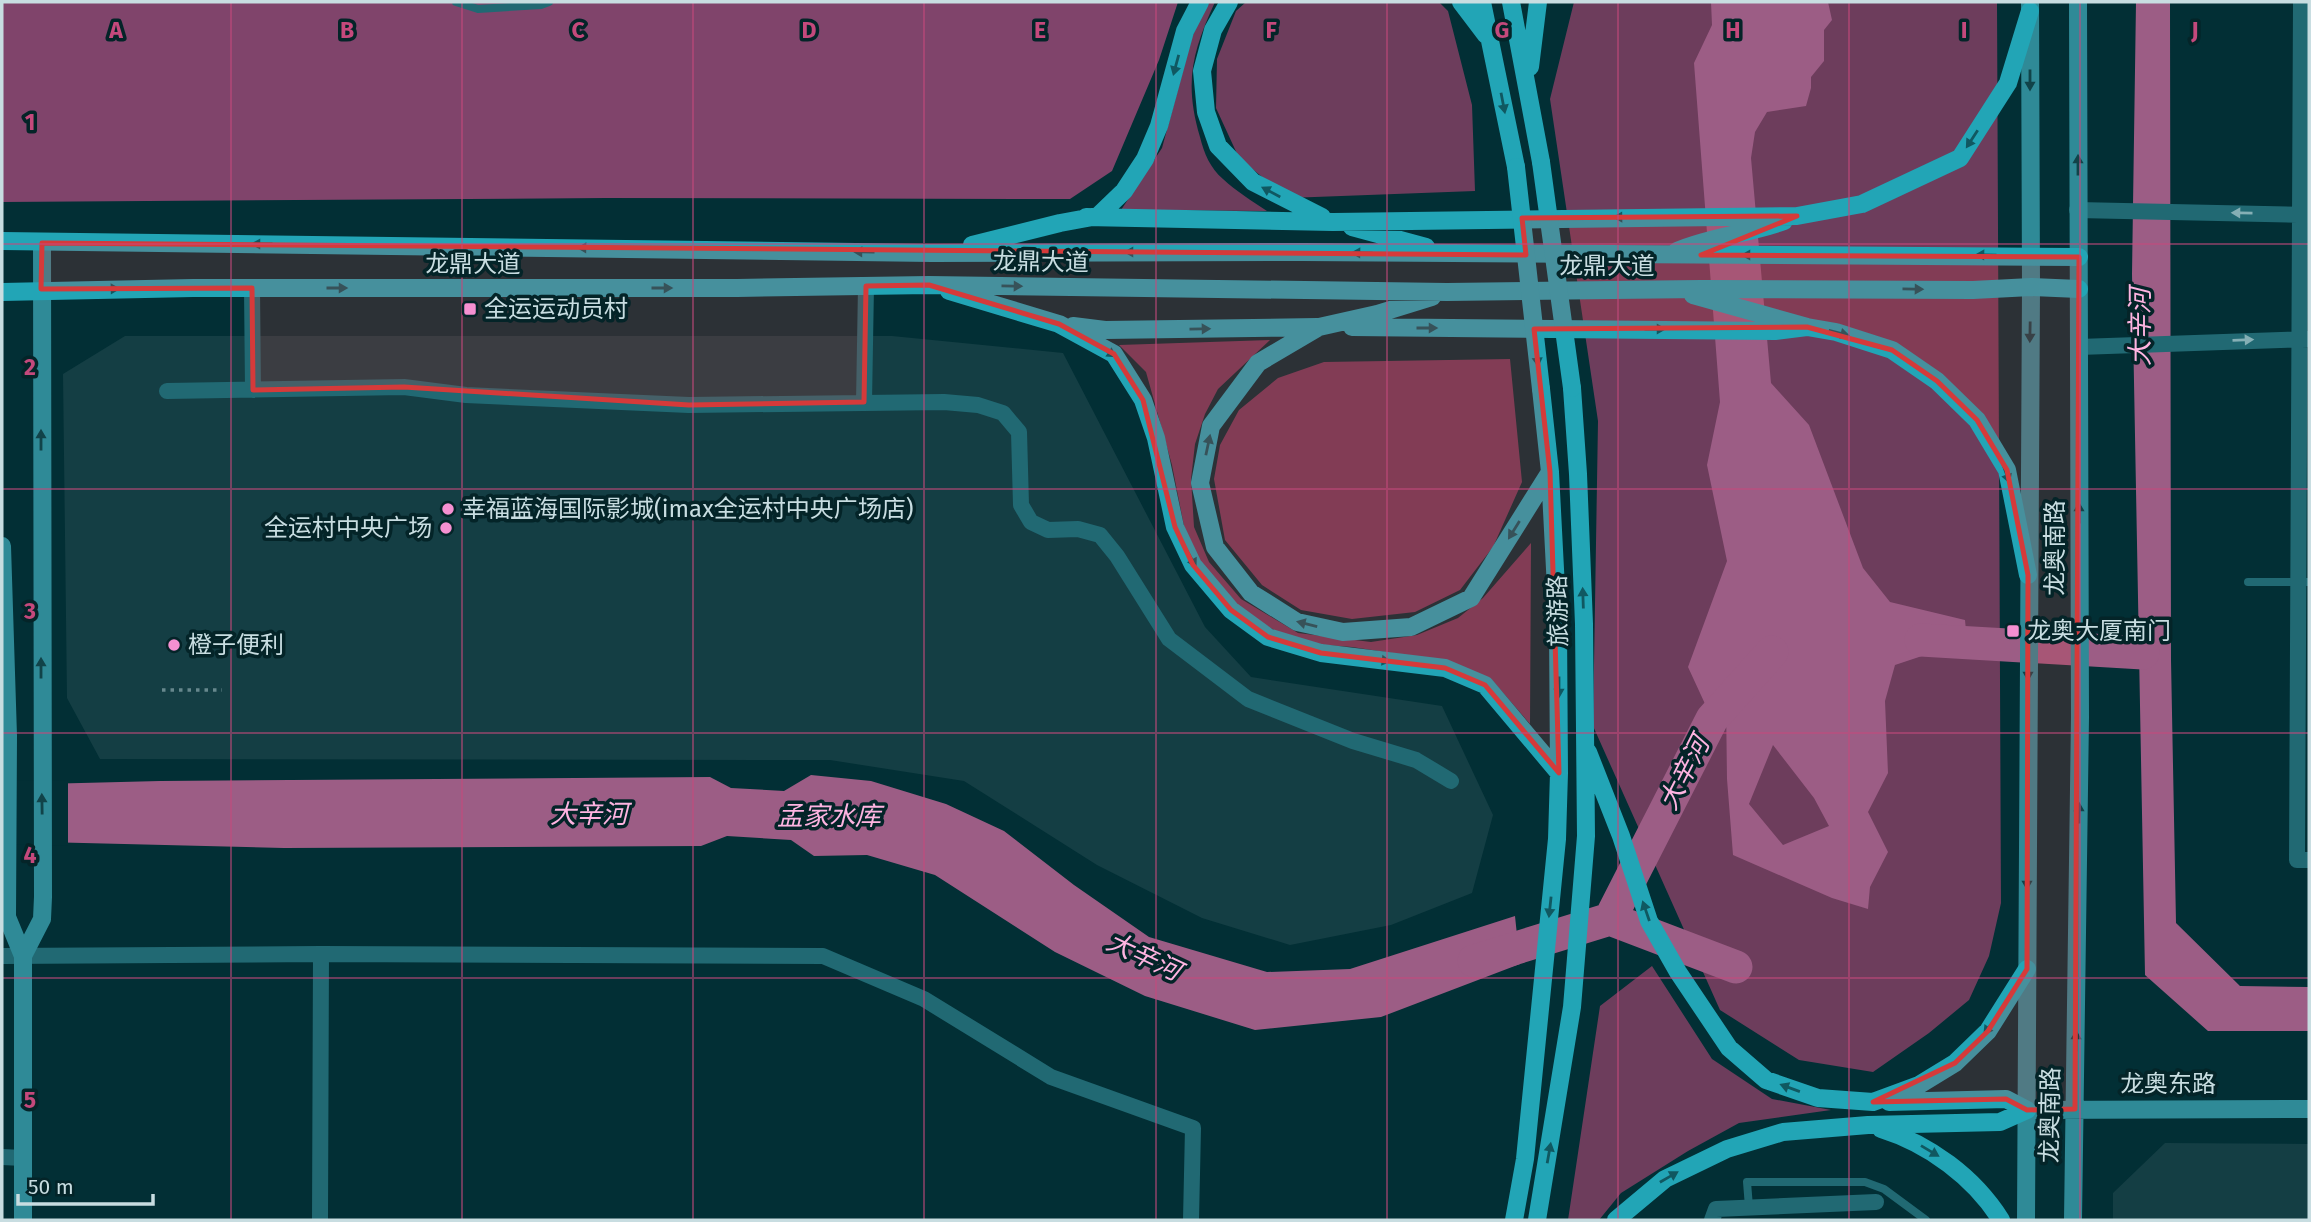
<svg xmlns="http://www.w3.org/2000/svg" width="2311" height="1222" viewBox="0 0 2311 1222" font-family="'Fira Sans','Noto Sans SC',sans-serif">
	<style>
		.built { fill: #143e44 }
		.green { fill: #6d3d5c }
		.forest { fill: #80446b }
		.water { fill: #9c5d85; fill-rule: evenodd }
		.pier { fill: #022f35 }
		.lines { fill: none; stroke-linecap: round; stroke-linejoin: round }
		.river { stroke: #9c5d85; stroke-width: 33 }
		.path { stroke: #67888d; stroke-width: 3.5; stroke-dasharray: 3.5 5; stroke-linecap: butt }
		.lane { stroke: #216973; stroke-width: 8 }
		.street { stroke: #216973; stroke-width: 16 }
		.secondary { stroke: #2f8a97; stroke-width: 18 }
		.primary { stroke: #22a5b6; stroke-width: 18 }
		.primary-bridge { stroke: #22a5b6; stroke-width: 18 }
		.oneway { fill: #105861 }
		.oneway2 { fill: #114349 }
		.oneway3 { fill: #85afb5 }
		.marked { fill: #d53a3a; fill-opacity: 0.2; stroke: #d53a3a; stroke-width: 5; stroke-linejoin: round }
		.grid { fill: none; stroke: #c4497c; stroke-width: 2; stroke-opacity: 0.55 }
		.poi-dot { fill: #f590d1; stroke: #042428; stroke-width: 2.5 }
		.labels { text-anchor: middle; stroke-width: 7; stroke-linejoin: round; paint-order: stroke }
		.street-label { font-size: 24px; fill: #c8dde1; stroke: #042428 }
		.poi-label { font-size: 24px; fill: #c8dde1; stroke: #042428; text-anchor: start }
		.water-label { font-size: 26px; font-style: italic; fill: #feb4e1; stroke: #042428 }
		.grid-label { font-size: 23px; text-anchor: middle; font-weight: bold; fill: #c4497c; stroke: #042428; stroke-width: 7; stroke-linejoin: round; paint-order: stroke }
	</style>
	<rect width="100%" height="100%" fill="#022f35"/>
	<path class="built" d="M125,336H892L1063,353L1205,627L1251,677L1442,706L1493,815L1472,893L1391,925L1290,945L1202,918L1097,865L964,781L830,760L100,759L67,698L63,374Z
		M2165,1143L2309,1144V1220H2113V1193Z"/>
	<path class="green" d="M1208,2H1215C1192,52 1184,83 1200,137C1204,153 1210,168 1223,179C1236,191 1252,201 1267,211L1121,210L1162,148L1192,37Z
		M1246,2H1439L1448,11L1472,105L1475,191L1288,198L1239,158L1216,108L1217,59L1236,11Z
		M1574,2H1997L2001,903L1989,956L1969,1000L1929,1033L1873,1072L1799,1060L1720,1010L1593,726L1598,421L1550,99Z
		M1270,340L1218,389L1205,414L1195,444L1191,479L1194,527L1209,562L1241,599L1298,633L1371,642L1417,635L1458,618L1483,598L1531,543L1530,724L1492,680L1452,662L1352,647L1325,645L1286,637L1235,607L1198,560L1184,526L1172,465L1146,372L1119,345Z
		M1510,359L1522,482L1493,547L1460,590L1415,612L1352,619L1301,610L1262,585L1225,540L1214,479L1220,445L1239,410L1278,378L1324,362Z
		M1652,966L1712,1059L1772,1099L1831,1110L1739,1123L1688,1151L1621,1193L1599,1220H1568L1600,1006Z"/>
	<path class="forest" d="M2,2H1178L1159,60L1112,171L1070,199L606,198L2,202Z"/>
	<path class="water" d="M1711,2H1828L1832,20L1824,30V61L1811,77V88L1806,106L1767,112L1755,132L1751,158L1771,383L1809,425L1863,568L1890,602L1965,620L1967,641L1895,665L1885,701L1888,773L1868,812L1888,852L1870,887L1868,909L1832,898L1733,855L1727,779L1726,703L1712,719L1688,667L1727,561L1707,465L1720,402L1694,63L1712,25ZM1773,745L1814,798L1829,826L1783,845L1749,804Z
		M2136,2H2170L2171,660L2176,923L2240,986L2309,987V1031H2208L2145,975L2132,274Z
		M811,775L871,781L946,804L1004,831L1074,885L1149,937L1267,972L1350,969L1515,916L1520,964L1381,1017L1255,1030L1145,996L1055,952L935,875L867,855L814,856L791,840L727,836L701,846L284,848L2,841V785L160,781L710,777L731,788L784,791Z"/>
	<path class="pier" d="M68,780V846L2,844V781Z"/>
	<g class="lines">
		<path class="river" d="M1921,640L2143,653
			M1610,919L1736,967
			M1474,961L1610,919L1712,719L1772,652"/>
		<path class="path" d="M162,690H222"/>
		<path class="lane" d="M456,2L478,9L541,5L549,2
			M2248,582H2309
			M1749,1207L1747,1182H1865L1884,1189L1926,1220"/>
		<path class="street" d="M2301,2L2297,860H2309
			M2077,210L2309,215
			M252,288L253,390
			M2079,347L2309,339
			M167,391L404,387L466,395L689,405L944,402L978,405L1003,413L1019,432L1021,505L1031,522L1048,530L1078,529L1100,535L1117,556L1169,639L1248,699L1353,741L1416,760L1451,781
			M864,402L866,286
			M2,956L321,954L823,956L924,999L1051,1077L1193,1128L1191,1220
			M2,1157L23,1158
			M320,1220L321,954
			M1712,1220L1716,1209L1876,1202"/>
		<path class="secondary" d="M2,546L8,736L7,917L23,956V1220
			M23,956L42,919L43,897L42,243
			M2027,1110L2309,1109
			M2026,1220L2031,287L2030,2
			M2073,1220L2080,717L2078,2"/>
		<path class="primary" d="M1229,2L1213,30L1202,71L1206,112L1218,146L1253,182L1322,217
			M1461,2L1486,35
			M1482,2L1516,167
			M1511,2L1541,162
			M1530,67L1538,2
			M1086,217L1333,222L1797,216L1862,204L1960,158L2008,83L2030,11
			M1352,227L1426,247
			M2,241L932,253L1303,252L2079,257
			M972,245L1060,223L1098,216L1124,191L1145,159L1159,126L1185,31L1200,2
			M1677,251C1711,236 1749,234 1784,221
			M949,291L1059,324L1114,354L1143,400L1156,438L1175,527L1193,565L1231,610L1268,637L1321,653L1445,668L1485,685L1559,773
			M2,292L193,288H737L929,285L1447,292L1701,289L1973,290L2031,287L2079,289
			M1693,295L1807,327L1836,332L1892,350L1937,381L1977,420L2007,470L2028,575
			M1432,297L1377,314L1319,327L1258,363L1211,426L1200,483L1215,547L1251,593L1297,622L1343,632L1411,627L1471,598L1550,472
			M1073,326L1105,330L1317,327
			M1352,327L1775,331L1807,327
			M1588,752L1621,836L1649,921L1678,972L1729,1048L1766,1080L1818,1098L1873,1102L1919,1085L1955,1063L1988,1031L2027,969
			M1889,1102L2006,1099L2027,1110
			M1881,1129C1929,1144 1974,1177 2001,1220
			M1514,1220L1525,1159L1557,839L1559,773L1558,627L1550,472L1541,389
			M1537,1220L1572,1007L1586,836L1584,624L1578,474L1572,388
			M1616,1220L1665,1179L1727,1149L1783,1132L1868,1125L2000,1122L2027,1110"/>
		<path class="primary-bridge" d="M1541,162L1572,388
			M1516,167L1541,389"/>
	</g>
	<defs><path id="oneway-solid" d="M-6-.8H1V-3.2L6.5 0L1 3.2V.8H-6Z" transform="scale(1.75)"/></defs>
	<g class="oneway">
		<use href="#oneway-solid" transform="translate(1176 65) rotate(105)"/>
		<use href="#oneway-solid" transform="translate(1503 103) rotate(79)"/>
		<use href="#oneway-solid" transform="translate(1972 139) rotate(123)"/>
		<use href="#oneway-solid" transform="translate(1271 192) rotate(-152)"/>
		<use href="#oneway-solid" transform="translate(1624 217) rotate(179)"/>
		<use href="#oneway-solid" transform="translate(262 244) rotate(-180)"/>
		<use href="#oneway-solid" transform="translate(588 248) rotate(-179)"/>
		<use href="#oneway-solid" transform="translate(864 252) rotate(-179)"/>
		<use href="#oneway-solid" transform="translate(1135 252) rotate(180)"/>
		<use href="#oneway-solid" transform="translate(1362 253) rotate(-179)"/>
		<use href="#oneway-solid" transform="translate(1752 255) rotate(180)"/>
		<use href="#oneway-solid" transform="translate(1986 255) rotate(-179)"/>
		<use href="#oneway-solid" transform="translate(1012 286) rotate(1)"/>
		<use href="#oneway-solid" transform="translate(337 288)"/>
		<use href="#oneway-solid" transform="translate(662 288)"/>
		<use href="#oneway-solid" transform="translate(109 289) rotate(-1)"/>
		<use href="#oneway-solid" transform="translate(1913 289) rotate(1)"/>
		<use href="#oneway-solid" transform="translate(1427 328)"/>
		<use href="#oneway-solid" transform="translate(1200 329) rotate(-1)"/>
		<use href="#oneway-solid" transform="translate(1655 329)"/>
		<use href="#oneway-solid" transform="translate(1839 333) rotate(14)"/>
		<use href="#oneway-solid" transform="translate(1107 351) rotate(34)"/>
		<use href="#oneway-solid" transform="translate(1537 356) rotate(84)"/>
		<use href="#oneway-solid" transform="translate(1208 445) rotate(-78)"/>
		<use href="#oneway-solid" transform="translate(2006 473) rotate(70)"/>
		<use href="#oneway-solid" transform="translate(1514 530) rotate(122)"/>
		<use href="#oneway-solid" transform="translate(1191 558) rotate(61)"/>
		<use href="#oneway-solid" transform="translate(1583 598) rotate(-92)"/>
		<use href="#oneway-solid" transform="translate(1307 624) rotate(-166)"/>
		<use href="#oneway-solid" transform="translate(1380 660) rotate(7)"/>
		<use href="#oneway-solid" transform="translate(1559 687) rotate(90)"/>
		<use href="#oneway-solid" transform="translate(1550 907) rotate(96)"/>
		<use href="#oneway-solid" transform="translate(1646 911) rotate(-109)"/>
		<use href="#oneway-solid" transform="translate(1990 1026) rotate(126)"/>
		<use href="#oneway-solid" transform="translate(1790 1088) rotate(-160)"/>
		<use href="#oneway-solid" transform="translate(1930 1151) rotate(31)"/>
		<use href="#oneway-solid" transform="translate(1549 1153) rotate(-80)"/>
		<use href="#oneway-solid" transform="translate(1669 1177) rotate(-30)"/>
	</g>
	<g class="oneway2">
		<use href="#oneway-solid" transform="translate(2030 80) rotate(90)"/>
		<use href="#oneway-solid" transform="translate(2078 165) rotate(-90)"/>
		<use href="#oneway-solid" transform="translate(2030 332) rotate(91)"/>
		<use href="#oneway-solid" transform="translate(41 440) rotate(-90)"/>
		<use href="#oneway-solid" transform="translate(2079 513) rotate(-90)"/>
		<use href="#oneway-solid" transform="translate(41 668) rotate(-90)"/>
		<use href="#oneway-solid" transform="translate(2028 670) rotate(90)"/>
		<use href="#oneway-solid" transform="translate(42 804) rotate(-91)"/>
		<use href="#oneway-solid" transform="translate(2079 813) rotate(-89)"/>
		<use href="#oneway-solid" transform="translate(2027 879) rotate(90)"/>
		<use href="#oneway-solid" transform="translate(2076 1041) rotate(-89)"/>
	</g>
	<g class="oneway3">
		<use href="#oneway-solid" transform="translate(2242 213) rotate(-179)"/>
		<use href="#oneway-solid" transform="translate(2243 340) rotate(-2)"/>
	</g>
	<path class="marked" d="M1797,216L1701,255L2079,257L2075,1109L2027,1110L2006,1099L1873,1102L1955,1063L1988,1031L2027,969L2028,575L2007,470L1977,420L1937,381L1892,350L1807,327L1534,329L1550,472L1559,773L1485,685L1445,668L1321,653L1268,637L1231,610L1193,565L1175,527L1143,400L1114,354L1059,324L929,285L866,286L864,402L689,405L404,387L253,390L252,288L41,289L42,243L1526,255L1522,218Z"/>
	<path class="grid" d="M231,2V1220M462,2V1220M693,2V1220M924,2V1220M1156,2V1220M1387,2V1220M1618,2V1220M1849,2V1220M2080,2V1220M2,244H2309M2,489H2309M2,733H2309M2,978H2309"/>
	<g class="poi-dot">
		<rect x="463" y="302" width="14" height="14" rx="3.5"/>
		<circle cx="448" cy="509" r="7"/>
		<circle cx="446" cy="528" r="7"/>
		<rect x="2006" y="624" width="14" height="14" rx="3.5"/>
		<circle cx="174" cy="645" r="7"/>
	</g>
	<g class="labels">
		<g class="street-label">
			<text transform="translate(1041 262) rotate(1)" y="8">龙鼎大道</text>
			<text x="473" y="272">龙鼎大道</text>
			<text x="1607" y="274">龙鼎大道</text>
			<text transform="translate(2055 548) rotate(-90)" y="8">龙奥南路</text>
			<text transform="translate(1558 611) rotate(-91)" y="8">旅游路</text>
			<text x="2168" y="1092">龙奥东路</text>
			<text transform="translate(2050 1115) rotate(-89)" y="8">龙奥南路</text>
		</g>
		<g class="poi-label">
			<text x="484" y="317">全运运动员村</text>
			<text x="462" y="517">幸福蓝海国际影城(imax全运村中央广场店)</text>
			<text x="432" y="536" text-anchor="end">全运村中央广场</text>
			<text x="2027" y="639">龙奥大厦南门</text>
			<text x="188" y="653">橙子便利</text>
		</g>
		<g class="water-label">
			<text transform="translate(2140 327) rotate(-90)" y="9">大辛河</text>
			<text transform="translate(1684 773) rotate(-63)" y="9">大辛河</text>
			<text x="589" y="823">大辛河</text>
			<text x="829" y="825">孟家水库</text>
			<text transform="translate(1144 956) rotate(25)" y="9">大辛河</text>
		</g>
	</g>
	<g class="grid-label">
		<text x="116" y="38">A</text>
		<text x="347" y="38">B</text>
		<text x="578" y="38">C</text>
		<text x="809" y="38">D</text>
		<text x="1040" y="38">E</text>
		<text x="1271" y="38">F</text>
		<text x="1502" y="38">G</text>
		<text x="1733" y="38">H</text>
		<text x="1964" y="38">I</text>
		<text x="2195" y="38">J</text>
		<text x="30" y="130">1</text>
		<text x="30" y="375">2</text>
		<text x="30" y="619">3</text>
		<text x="30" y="863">4</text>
		<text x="30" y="1108">5</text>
	</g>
	<rect width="2311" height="1222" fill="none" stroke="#c8dde1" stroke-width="7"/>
	<path d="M18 1194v10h135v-10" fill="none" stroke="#c8dde1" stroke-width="3.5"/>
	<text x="28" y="1194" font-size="21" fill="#c8dde1" stroke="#042428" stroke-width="5" paint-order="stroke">50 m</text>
</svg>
